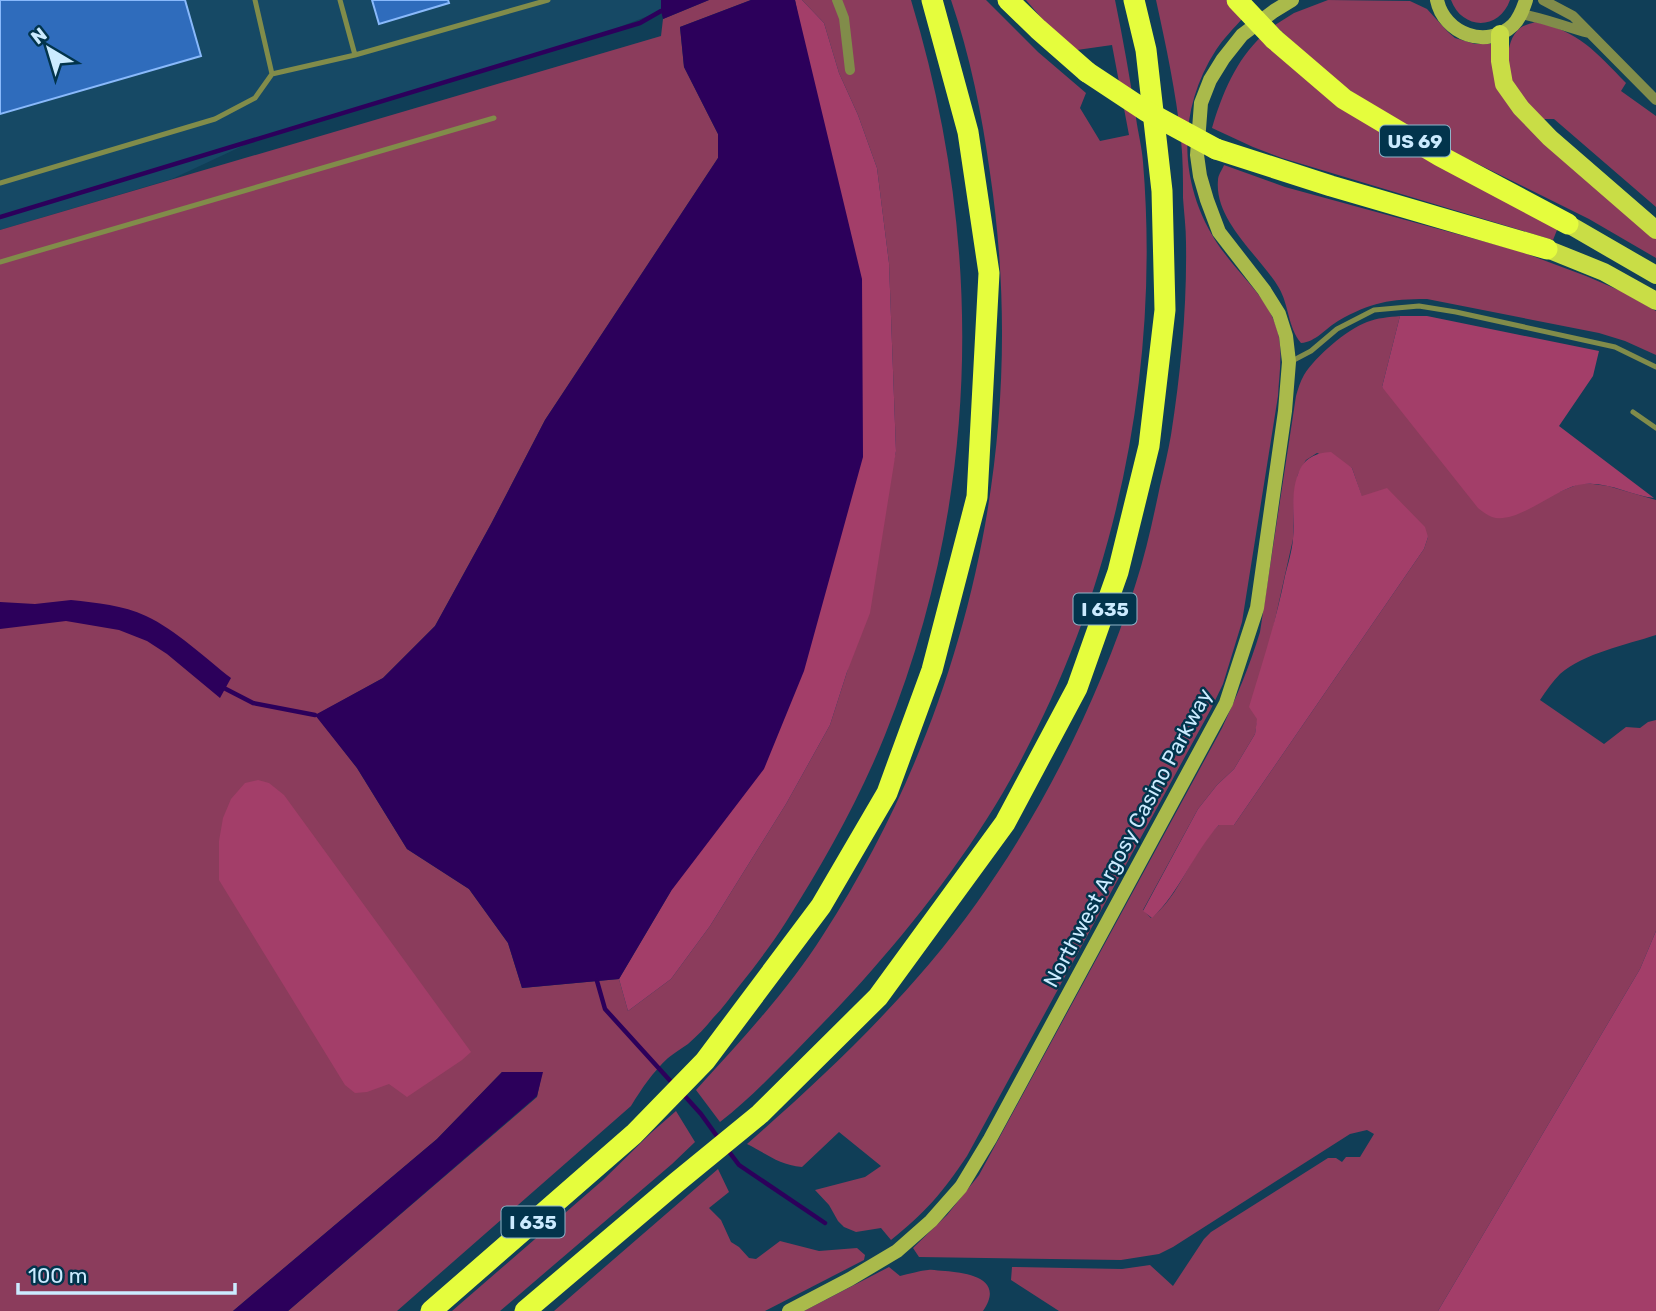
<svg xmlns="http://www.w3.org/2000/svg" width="1656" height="1311" viewBox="0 0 1656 1311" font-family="Rubik,sans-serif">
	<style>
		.built { fill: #164965 }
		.green { fill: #8b3c5c; fill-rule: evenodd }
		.forest { fill: #a33e69 }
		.water { fill: #2c005b }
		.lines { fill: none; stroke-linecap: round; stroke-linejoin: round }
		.stream { stroke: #2c005b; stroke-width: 4.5 }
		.building { fill: #2f6cbc; stroke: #89b9fb; stroke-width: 2 }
		.lane { stroke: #818c4a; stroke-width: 5 }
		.street { stroke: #818c4a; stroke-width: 10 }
		.secondary { stroke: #aaba4b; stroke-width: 14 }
		.primary { stroke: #c9dd46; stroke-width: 18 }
		.highway { stroke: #e5fd3d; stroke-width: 21 }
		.highway-bridge { stroke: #e5fd3d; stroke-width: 21 }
		.labels { text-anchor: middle; stroke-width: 5; stroke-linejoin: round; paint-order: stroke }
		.shield { fill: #02344c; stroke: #8fb4c9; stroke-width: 2 }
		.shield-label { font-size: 19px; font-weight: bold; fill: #cbebff }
		.street-label { font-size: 21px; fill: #cbebff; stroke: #02344c }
	</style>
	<rect width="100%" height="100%" fill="#103e57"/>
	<path class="built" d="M0,0H661V11L596,36L253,141L172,179L0,230Z"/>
	<path class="green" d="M709,0H751L680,27L684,67L718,134V158L545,420L491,524L435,626L383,678L316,715L357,768L407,849L469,889L508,943L522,988L619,979L628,1011L671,979L710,926L786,804L830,725L847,672L896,451L889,263L877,168L858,115L839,73L824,23L802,0H911C985,243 981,498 885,735C859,800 824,862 786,922C772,944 756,965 740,985C731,996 723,1008 713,1018C706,1027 697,1036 688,1044C681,1049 674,1053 668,1058C653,1072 642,1088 631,1106L397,1311H288L537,1097L542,1073L502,1072L437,1139L233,1311H0V230L661,36L663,19Z
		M951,0H986L1038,52L1086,93L1080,108L1100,141L1129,135L1112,45L1077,50L1050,28L1026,0H1115C1123,39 1130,78 1136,118C1138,133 1142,147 1143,162C1160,366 1118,579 1021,760C981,836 928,906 872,970C847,999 820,1026 794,1053C770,1077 747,1101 720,1122L696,1090C741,1040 787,992 823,935C969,710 1030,438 990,173C982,114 970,56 951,0Z
		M1156,0H1226L1243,18C1234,28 1223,39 1216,50C1174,115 1179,194 1225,254C1244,280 1270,300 1278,333C1283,353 1279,376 1278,396L1242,622L1223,684L1211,709L967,1156C943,1192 925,1213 891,1240L881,1228L856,1232L844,1227L838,1221L829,1205L815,1190L865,1177L881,1166L839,1132L802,1167C779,1165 767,1154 747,1144C812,1087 874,1029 930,963C1021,855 1092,720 1135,586C1146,553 1153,519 1160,486C1164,469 1168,452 1171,435C1181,372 1187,306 1186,243C1186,228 1184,213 1183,198C1183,178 1183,159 1181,140C1176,92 1166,46 1156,0Z
		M1328,0L1410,1L1427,9L1448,32L1455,38L1475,44H1494L1496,74L1656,234V258L1589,219L1405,128L1345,87L1299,48L1275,25L1294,13Z
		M1451,0H1510C1499,31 1462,30 1451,0Z
		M1535,22C1578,30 1597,53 1626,83L1621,91L1656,116V207L1554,119H1541C1533,111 1520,101 1515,91C1507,74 1503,42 1520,28C1524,25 1530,24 1535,22Z
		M1262,36L1559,225L1553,240L1282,158L1253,147L1212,128C1222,94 1236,60 1262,36Z
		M1224,165L1285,187L1519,251L1586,276L1621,291L1656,311V355L1625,341L1599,333L1427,299C1390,299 1371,302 1338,321C1326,328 1316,342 1301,343C1288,328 1289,305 1279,288C1260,256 1214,221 1218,180C1218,175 1222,170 1224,165Z
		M1400,316L1382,387L1559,492L1579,484H1593L1608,486L1656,500V635C1626,645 1584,653 1560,674C1552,682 1546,691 1540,700L1604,744L1626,727L1640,728L1648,722L1656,720V931L1640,969L1438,1311H1059L1011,1280L1012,1267L1122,1269L1150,1265L1173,1286L1204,1239L1211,1232L1328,1158H1336L1342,1162L1346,1157H1360L1374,1134L1367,1130L1350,1134L1173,1247L1159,1254L1121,1260L919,1257L913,1248L947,1215L979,1175L1222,728C1237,696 1250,665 1260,632L1296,396C1298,389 1300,382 1304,375C1316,356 1346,330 1367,322C1377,318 1389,317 1400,316ZM1317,453L1352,468L1362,497L1428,537L1424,549L1234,825H1219C1214,830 1209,835 1205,841C1187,866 1176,899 1151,918L1143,910L1198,809L1217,785L1234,769L1255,734L1272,633L1293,539L1294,494L1298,474L1306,460Z
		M676,1111L695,1142L672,1164L500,1311H452L603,1180L652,1132Z
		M718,1169L729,1192L709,1208L721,1220L731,1242L739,1247L749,1258L756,1259L780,1241L819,1251L857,1248L865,1255L864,1260L765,1311H554Z
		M889,1267L900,1276C909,1274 918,1271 928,1270C933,1269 939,1271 945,1271C969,1273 1005,1279 983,1311H804Z"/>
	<path class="forest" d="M795,0H802L824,23L839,73L858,115L877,168L889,263L896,451L870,613L847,672L830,725L786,804L710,926L671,979L628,1011L619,979L671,891L800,26Z
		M1400,316H1427L1599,351L1593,376L1559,426L1654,498C1629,495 1604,479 1578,485C1554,490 1516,525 1492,517C1487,515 1482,511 1478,508L1382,387Z
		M1331,452L1352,468L1362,496L1387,488L1425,527L1428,537L1424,549L1234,825H1219C1193,853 1180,892 1152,918L1143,911L1198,809L1217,785L1234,769L1255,734L1257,719L1249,707C1262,664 1276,621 1285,576C1288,564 1292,551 1293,539C1295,517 1290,495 1298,474C1304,458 1315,453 1331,452Z
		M258,780L269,783L284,795L471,1052L462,1060L407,1097L389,1084L367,1092L355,1093L345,1085L219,880V841L223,818L231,799L245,783Z
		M1656,931V1311H1438L1640,969Z"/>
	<path class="water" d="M661,0H709L663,19L661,11Z
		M751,0H795L862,279L863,457L804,671L764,769L671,891L619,979L522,988L508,943L469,889L407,849L357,768L315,715L383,678L435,626L491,524L545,420L718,158V134L684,67L680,27Z
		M71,600C97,603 123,605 146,616C176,630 205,658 231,678L220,698L167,654L147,641L119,630L66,621L0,629V602L35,604Z
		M502,1072H543L537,1096L288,1311H233L437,1139Z"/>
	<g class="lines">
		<path class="stream" d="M0,217L640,23L661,11
			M222,687L253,703L315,715
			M597,981L605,1009L674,1085
			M683,1094L701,1114L719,1139
			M727,1149L739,1165L825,1223"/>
	</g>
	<path class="building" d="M0,0H185L201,56L0,114Z
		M372,0H448L449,3L379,24Z"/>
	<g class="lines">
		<path class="lane" d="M340,0L355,55
			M272,74L355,55L548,0
			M0,183L215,119L255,98L272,74L255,0
			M0,262L494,118
			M1292,361L1311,351L1337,329L1374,310L1419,306L1456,312L1615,347L1656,367
			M1633,412L1656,428"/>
		<path class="street" d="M837,0L844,18L850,70
			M1543,0L1573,16L1656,100
			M1521,14C1545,18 1565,27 1589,33"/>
		<path class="secondary" d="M1437,0C1444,34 1487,50 1513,25C1520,18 1523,9 1526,0
			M789,1311L850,1279L897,1251L931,1221L961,1187L990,1139L1226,703L1257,608L1285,411L1289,362L1286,336L1279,314L1264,290L1219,232L1207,200L1200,176L1197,155L1201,103L1210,80L1223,59L1242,35L1274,11L1292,0"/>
		<path class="primary" d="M1500,34V61L1504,84L1521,108L1550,138L1656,230
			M1568,224L1656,275
			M1547,249L1604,272L1656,301"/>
		<path class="highway" d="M1008,0L1038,29L1087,72
			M1274,39L1344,99L1440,156L1568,224
			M1216,149L1331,186L1547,249
			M431,1311L634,1134L705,1061L821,906L887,793L932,670L977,497L989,273L968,132L932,0
			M525,1311L677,1182L760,1114L878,997L1005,823L1077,688L1118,572L1149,446L1165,310L1162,191L1146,50L1134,0"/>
		<path class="highway-bridge" d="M1237,0L1274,39
			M1087,72L1146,111L1216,149"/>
	</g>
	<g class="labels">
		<g class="shield">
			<rect x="1380" y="125.5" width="70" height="31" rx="5"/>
			<rect x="1073.5" y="593.5" width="63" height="31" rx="5"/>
			<rect x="501.5" y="1206.5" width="63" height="31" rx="5"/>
		</g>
		<g class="shield-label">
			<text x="1415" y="148">US 69</text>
			<text x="1105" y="616">I 635</text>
			<text x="533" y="1229">I 635</text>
		</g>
		<g class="street-label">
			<text transform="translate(1128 838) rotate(-62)" y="7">Northwest Argosy Casino Parkway</text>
		</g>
	</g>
	<g transform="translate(49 49) rotate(322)" stroke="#02344c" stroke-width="5" paint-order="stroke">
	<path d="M0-5L12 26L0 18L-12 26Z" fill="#cbebff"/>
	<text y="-10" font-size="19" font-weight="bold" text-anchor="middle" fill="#cbebff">N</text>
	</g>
	<path d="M18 1283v10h217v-10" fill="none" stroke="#cbebff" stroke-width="3.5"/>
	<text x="28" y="1283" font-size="21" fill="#cbebff" stroke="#02344c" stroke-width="5" paint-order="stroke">100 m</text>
</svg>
